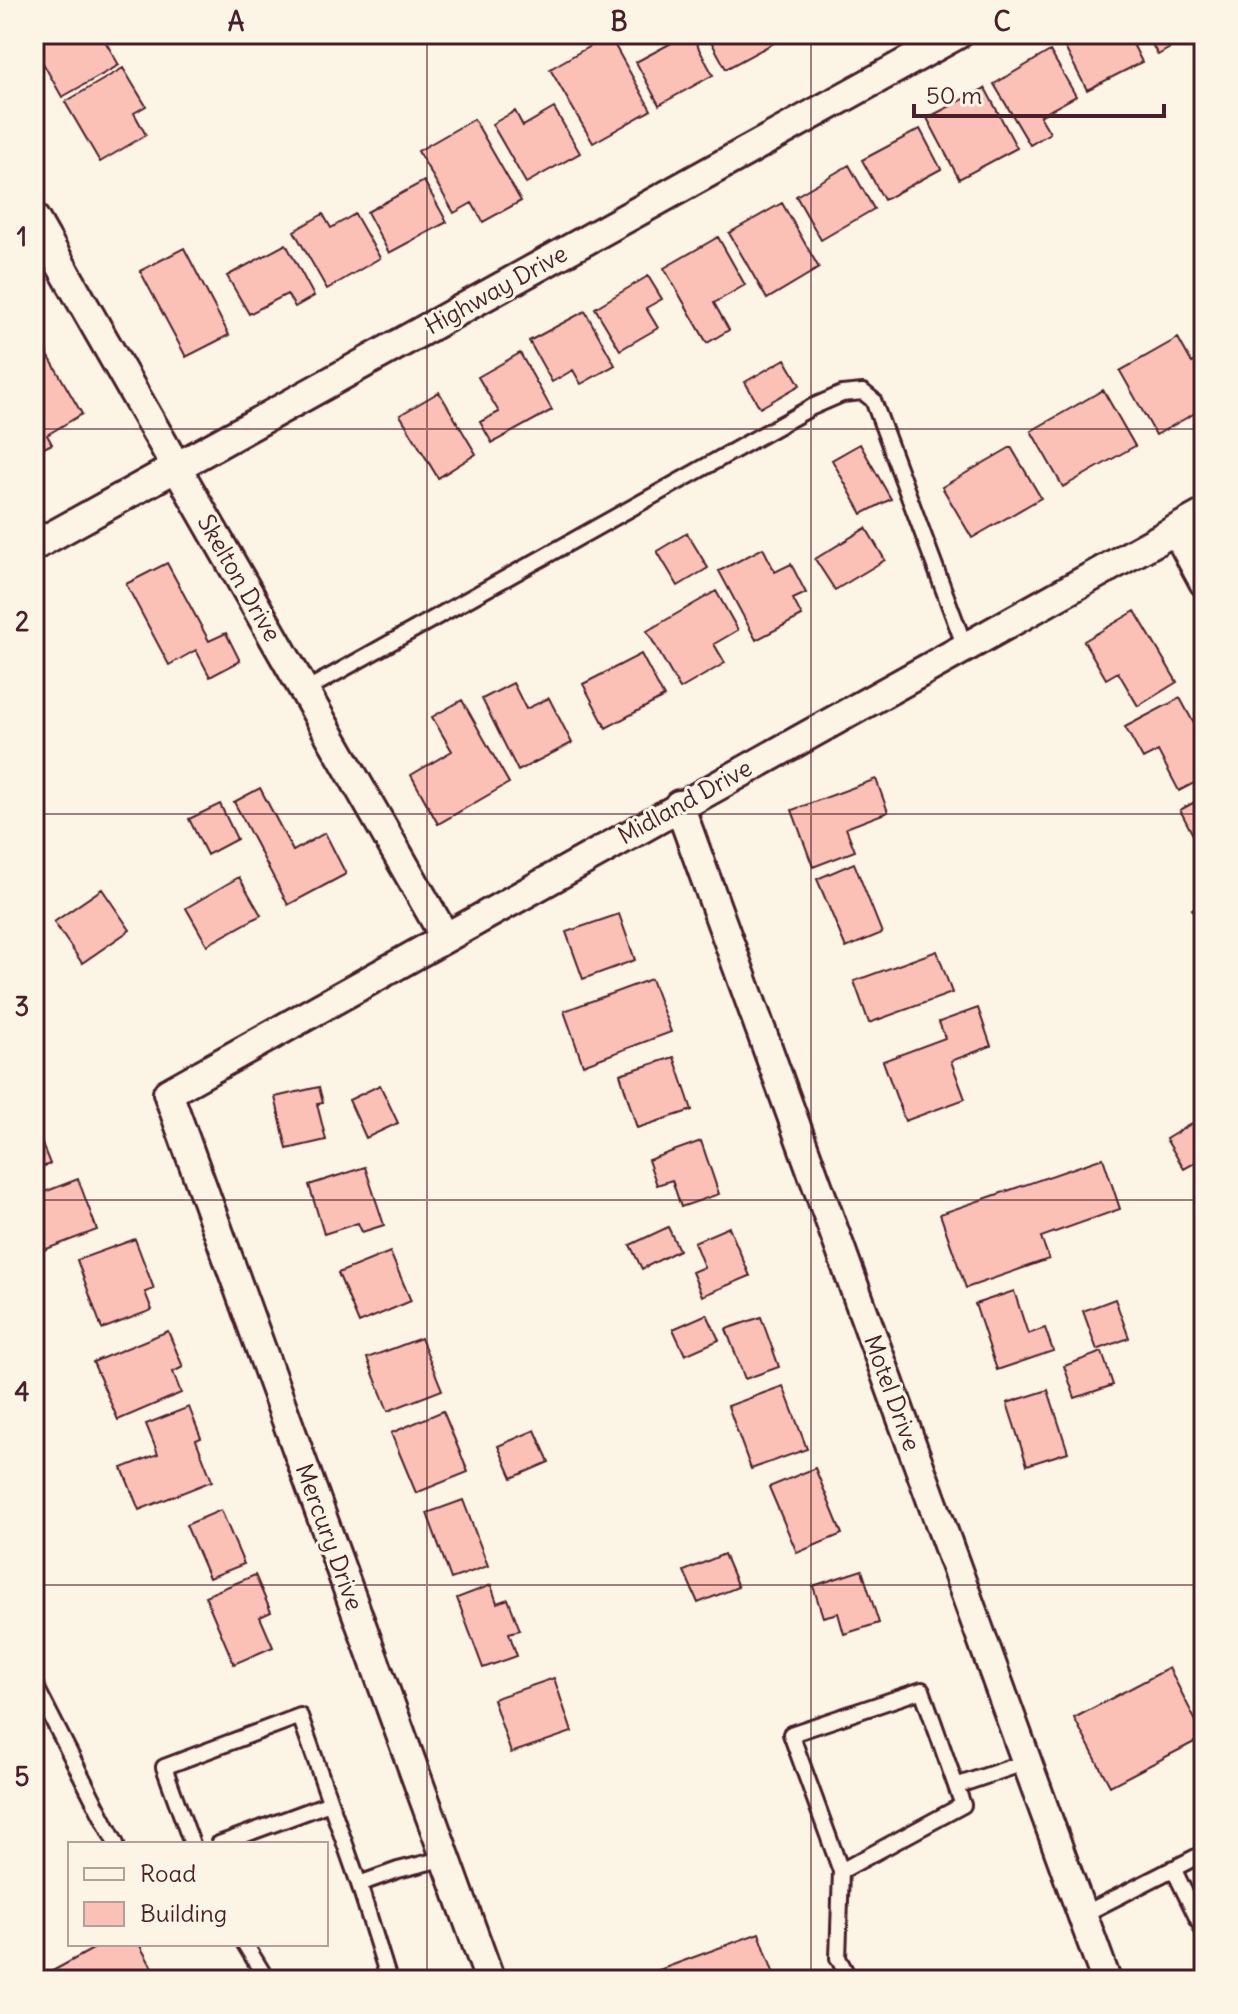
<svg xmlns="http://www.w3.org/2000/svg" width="1238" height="2014" viewBox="0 0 1238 2014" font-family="Delius,sans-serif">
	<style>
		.building { fill: #fcc1b6; stroke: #4a1f2b; stroke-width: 2 }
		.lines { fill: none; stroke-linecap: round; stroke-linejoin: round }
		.lane-casing { stroke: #4a1f2b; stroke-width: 20 }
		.street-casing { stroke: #4a1f2b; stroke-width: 34 }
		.lane { stroke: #fcf5e5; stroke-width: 14 }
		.street { stroke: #fcf5e5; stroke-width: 28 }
		.grid { fill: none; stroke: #4a1f2b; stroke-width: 2; stroke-opacity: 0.55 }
		.labels { text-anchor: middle; stroke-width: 6; stroke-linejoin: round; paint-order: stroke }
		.street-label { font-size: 24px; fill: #4a1f2b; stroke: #fcf5e5 }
		.neatline { fill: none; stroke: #4a1f2b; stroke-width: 3 }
		.grid-label { font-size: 26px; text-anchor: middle; font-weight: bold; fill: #4a1f2b }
	</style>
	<rect width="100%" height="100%" fill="#fcf5e5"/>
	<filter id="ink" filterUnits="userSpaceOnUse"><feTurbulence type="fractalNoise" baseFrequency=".0125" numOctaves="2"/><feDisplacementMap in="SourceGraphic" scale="16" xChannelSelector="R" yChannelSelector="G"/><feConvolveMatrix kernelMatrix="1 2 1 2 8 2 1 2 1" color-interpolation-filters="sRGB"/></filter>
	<g filter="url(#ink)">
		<path class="building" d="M37,34H67L68,37L73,34H101L119,65L62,97L34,47V36Z
			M688,34H691L713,75L659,105L636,62Z
			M707,34H778L781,39L726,69Z
			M1088,34H1128L1142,62L1087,90L1064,46Z
			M1146,34H1194L1158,55Z
			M609,35L651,110L593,143L550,69Z
			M1050,51L1076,96L1040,116L1050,133L1030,145L994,84Z
			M123,68L146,106L134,113L146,135L100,162L65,102Z
			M985,88L1017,148L959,179L927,118Z
			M554,108L580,153L526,183L492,124L515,111L523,126Z
			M474,119L521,201L483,222L472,203L454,213L418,151Z
			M920,129L941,169L884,200L862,160Z
			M849,165L874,209L821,240L796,196Z
			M424,181L447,222L389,253L367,212Z
			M782,203L819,268L767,299L729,233Z
			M323,214L331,228L355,214L380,258L327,289L294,231Z
			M718,237L745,285L714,303L729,330L707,343L664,268Z
			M286,244L314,296L295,307L287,294L249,314L227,276Z
			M184,248L229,335L186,357L140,271Z
			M648,276L662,299L646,308L658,328L620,350L595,308Z
			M585,311L615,365L581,384L573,370L552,382L529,341Z
			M1178,338L1192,363L1204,356V408L1156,435L1120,371Z
			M41,343L82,414L47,435L52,444L34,453V347Z
			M520,353L552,410L492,443L480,422L499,412L478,377Z
			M785,359L800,385L760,408L745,382Z
			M1103,390L1135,446L1063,487L1031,431Z
			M439,392L476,454L438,478L400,415Z
			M860,444L891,499L862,514L832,460Z
			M1011,447L1041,498L972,538L942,487Z
			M866,528L885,560L835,590L815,559Z
			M687,533L708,568L678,586L657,551Z
			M763,548L775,572L791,564L806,593L793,599L802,616L756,640L719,571Z
			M167,563L209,641L226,633L240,661L210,677L196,650L169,665L126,584Z
			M716,591L738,630L714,644L725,663L680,689L647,631Z
			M1135,611L1177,682L1138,706L1118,672L1106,679L1084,641Z
			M641,654L664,697L606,728L583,684Z
			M513,683L526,709L549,698L572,743L518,771L482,699Z
			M1180,698L1204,742V778L1179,791L1158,751L1143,759L1125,727Z
			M462,700L509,783L438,824L411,775L452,751L432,717Z
			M876,779L888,812L846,828L855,851L813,867L792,810Z
			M260,788L293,851L325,833L346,874L288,905L234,802Z
			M1204,797V856L1180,810Z
			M220,804L237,839L207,855L189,819Z
			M854,863L882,933L846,948L817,879Z
			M239,877L261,915L207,945L186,908Z
			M102,889L130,930L82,963L54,922Z
			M1204,902V930L1192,909Z
			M619,914L635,960L583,979L566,932Z
			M937,951L952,993L869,1023L854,981Z
			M651,979L671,1032L583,1065L564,1011Z
			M978,1008L991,1046L951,1061L965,1099L905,1121L883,1061L945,1038L939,1022Z
			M674,1057L692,1110L637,1128L620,1074Z
			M380,1085L398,1123L366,1138L349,1100Z
			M319,1087L323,1103L317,1104L326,1140L287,1149L275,1097Z
			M1204,1116V1158L1184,1169L1166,1139Z
			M34,1124L50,1164L34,1170Z
			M701,1141L719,1194L681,1207L672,1180L657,1185L648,1160Z
			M1103,1158L1120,1209L1041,1237L1049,1259L966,1288L940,1214Z
			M365,1167L384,1225L362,1232L358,1223L324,1234L309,1185Z
			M78,1179L97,1230L44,1250L34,1223V1196Z
			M668,1227L679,1250L642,1269L630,1245Z
			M729,1227L750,1276L702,1296L692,1272L704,1267L694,1242Z
			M135,1239L154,1289L145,1292L152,1310L102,1329L77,1260Z
			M390,1252L411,1301L359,1323L338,1273Z
			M1014,1291L1028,1334L1045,1328L1053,1351L997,1370L975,1304Z
			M1115,1299L1129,1338L1097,1350L1083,1311Z
			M707,1314L719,1340L685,1355L673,1329Z
			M761,1317L779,1367L745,1379L726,1329Z
			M168,1331L183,1367L173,1372L181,1393L118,1420L93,1362Z
			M421,1338L442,1390L388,1411L367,1358Z
			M1102,1352L1113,1385L1075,1398L1064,1366Z
			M783,1386L807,1449L751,1469L728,1406Z
			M1048,1390L1068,1452L1027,1465L1007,1403Z
			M189,1407L201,1438L196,1440L212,1481L139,1510L122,1468L158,1454L146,1424Z
			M443,1411L468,1472L416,1493L391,1433Z
			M535,1430L549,1462L512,1478L498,1446Z
			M815,1468L842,1534L797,1553L769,1487Z
			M463,1500L488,1566L451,1579L427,1513Z
			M221,1510L244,1564L209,1578L186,1525Z
			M724,1554L738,1587L698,1603L684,1571Z
			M862,1570L879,1623L844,1634L838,1613L823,1617L813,1586Z
			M255,1575L271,1612L260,1617L273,1647L234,1664L205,1596Z
			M491,1585L497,1603L508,1599L520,1630L509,1633L517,1656L483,1668L457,1598Z
			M1169,1668L1204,1737L1110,1786L1074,1718Z
			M554,1678L572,1732L511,1753L493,1699Z
			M759,1933L776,1980H632Z
			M102,1944H139L159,1980H36Z"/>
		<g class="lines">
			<defs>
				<path id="lane" d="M304,691L812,407L842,394L863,392L873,400L965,647
					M34,1683L116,1844
					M192,1844L164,1767L300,1716L359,1884L389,1980
					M219,1844L330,1803
					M1173,1868L1204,1932
					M841,1871L791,1734L922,1690L956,1786
					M359,1884L398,1870L446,1858
					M1082,1915L1204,1853
					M245,1944L267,1980
					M850,1980L838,1958L841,1871L963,1805L956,1786L1027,1762"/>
				<path id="street" d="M34,218L445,937
					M1176,530L1204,582
					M34,546L958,34
					M679,805L1106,1980
					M490,1980L168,1093L1204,514"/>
			</defs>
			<use href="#lane" class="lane-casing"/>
			<use href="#street" class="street-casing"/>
			<use href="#lane" class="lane"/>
			<use href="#street" class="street"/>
		</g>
	</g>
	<path class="grid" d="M427,34V1980M811,34V1980M34,429H1204M34,814H1204M34,1200H1204M34,1585H1204"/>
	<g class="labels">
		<g class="street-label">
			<text transform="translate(496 290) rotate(-29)" y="8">Highway Drive</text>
			<text transform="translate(239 578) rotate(60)" y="8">Skelton Drive</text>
			<text transform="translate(685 802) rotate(-29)" y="8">Midland Drive</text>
			<text transform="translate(892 1393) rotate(70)" y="8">Motel Drive</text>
			<text transform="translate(329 1537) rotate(70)" y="8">Mercury Drive</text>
		</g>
	</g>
	<rect width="1238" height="2014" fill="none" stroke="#fcf5e5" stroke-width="88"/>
	<rect x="68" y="1842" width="260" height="104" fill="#fcf5e5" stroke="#b59f9b" stroke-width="2"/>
	<rect x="84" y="1868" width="40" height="12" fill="#fcf5e5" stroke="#b59f9b" stroke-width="2"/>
	<text x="140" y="1882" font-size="24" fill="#4a1f2b">Road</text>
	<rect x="84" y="1902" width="40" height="24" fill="#fcc1b6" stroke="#b59f9b" stroke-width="2"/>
	<text x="140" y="1922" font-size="24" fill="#4a1f2b">Building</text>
	<path d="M914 104v12h250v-12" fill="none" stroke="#4a1f2b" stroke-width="4"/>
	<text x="926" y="104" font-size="24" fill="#4a1f2b" stroke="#fcf5e5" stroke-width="6" paint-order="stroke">50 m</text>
	<rect x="44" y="44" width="1150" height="1926" class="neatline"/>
	<g class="grid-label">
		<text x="236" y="31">A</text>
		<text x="619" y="31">B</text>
		<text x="1002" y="31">C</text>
		<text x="22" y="246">1</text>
		<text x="22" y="631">2</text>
		<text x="22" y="1016">3</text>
		<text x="22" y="1401">4</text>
		<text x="22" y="1786">5</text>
	</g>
</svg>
